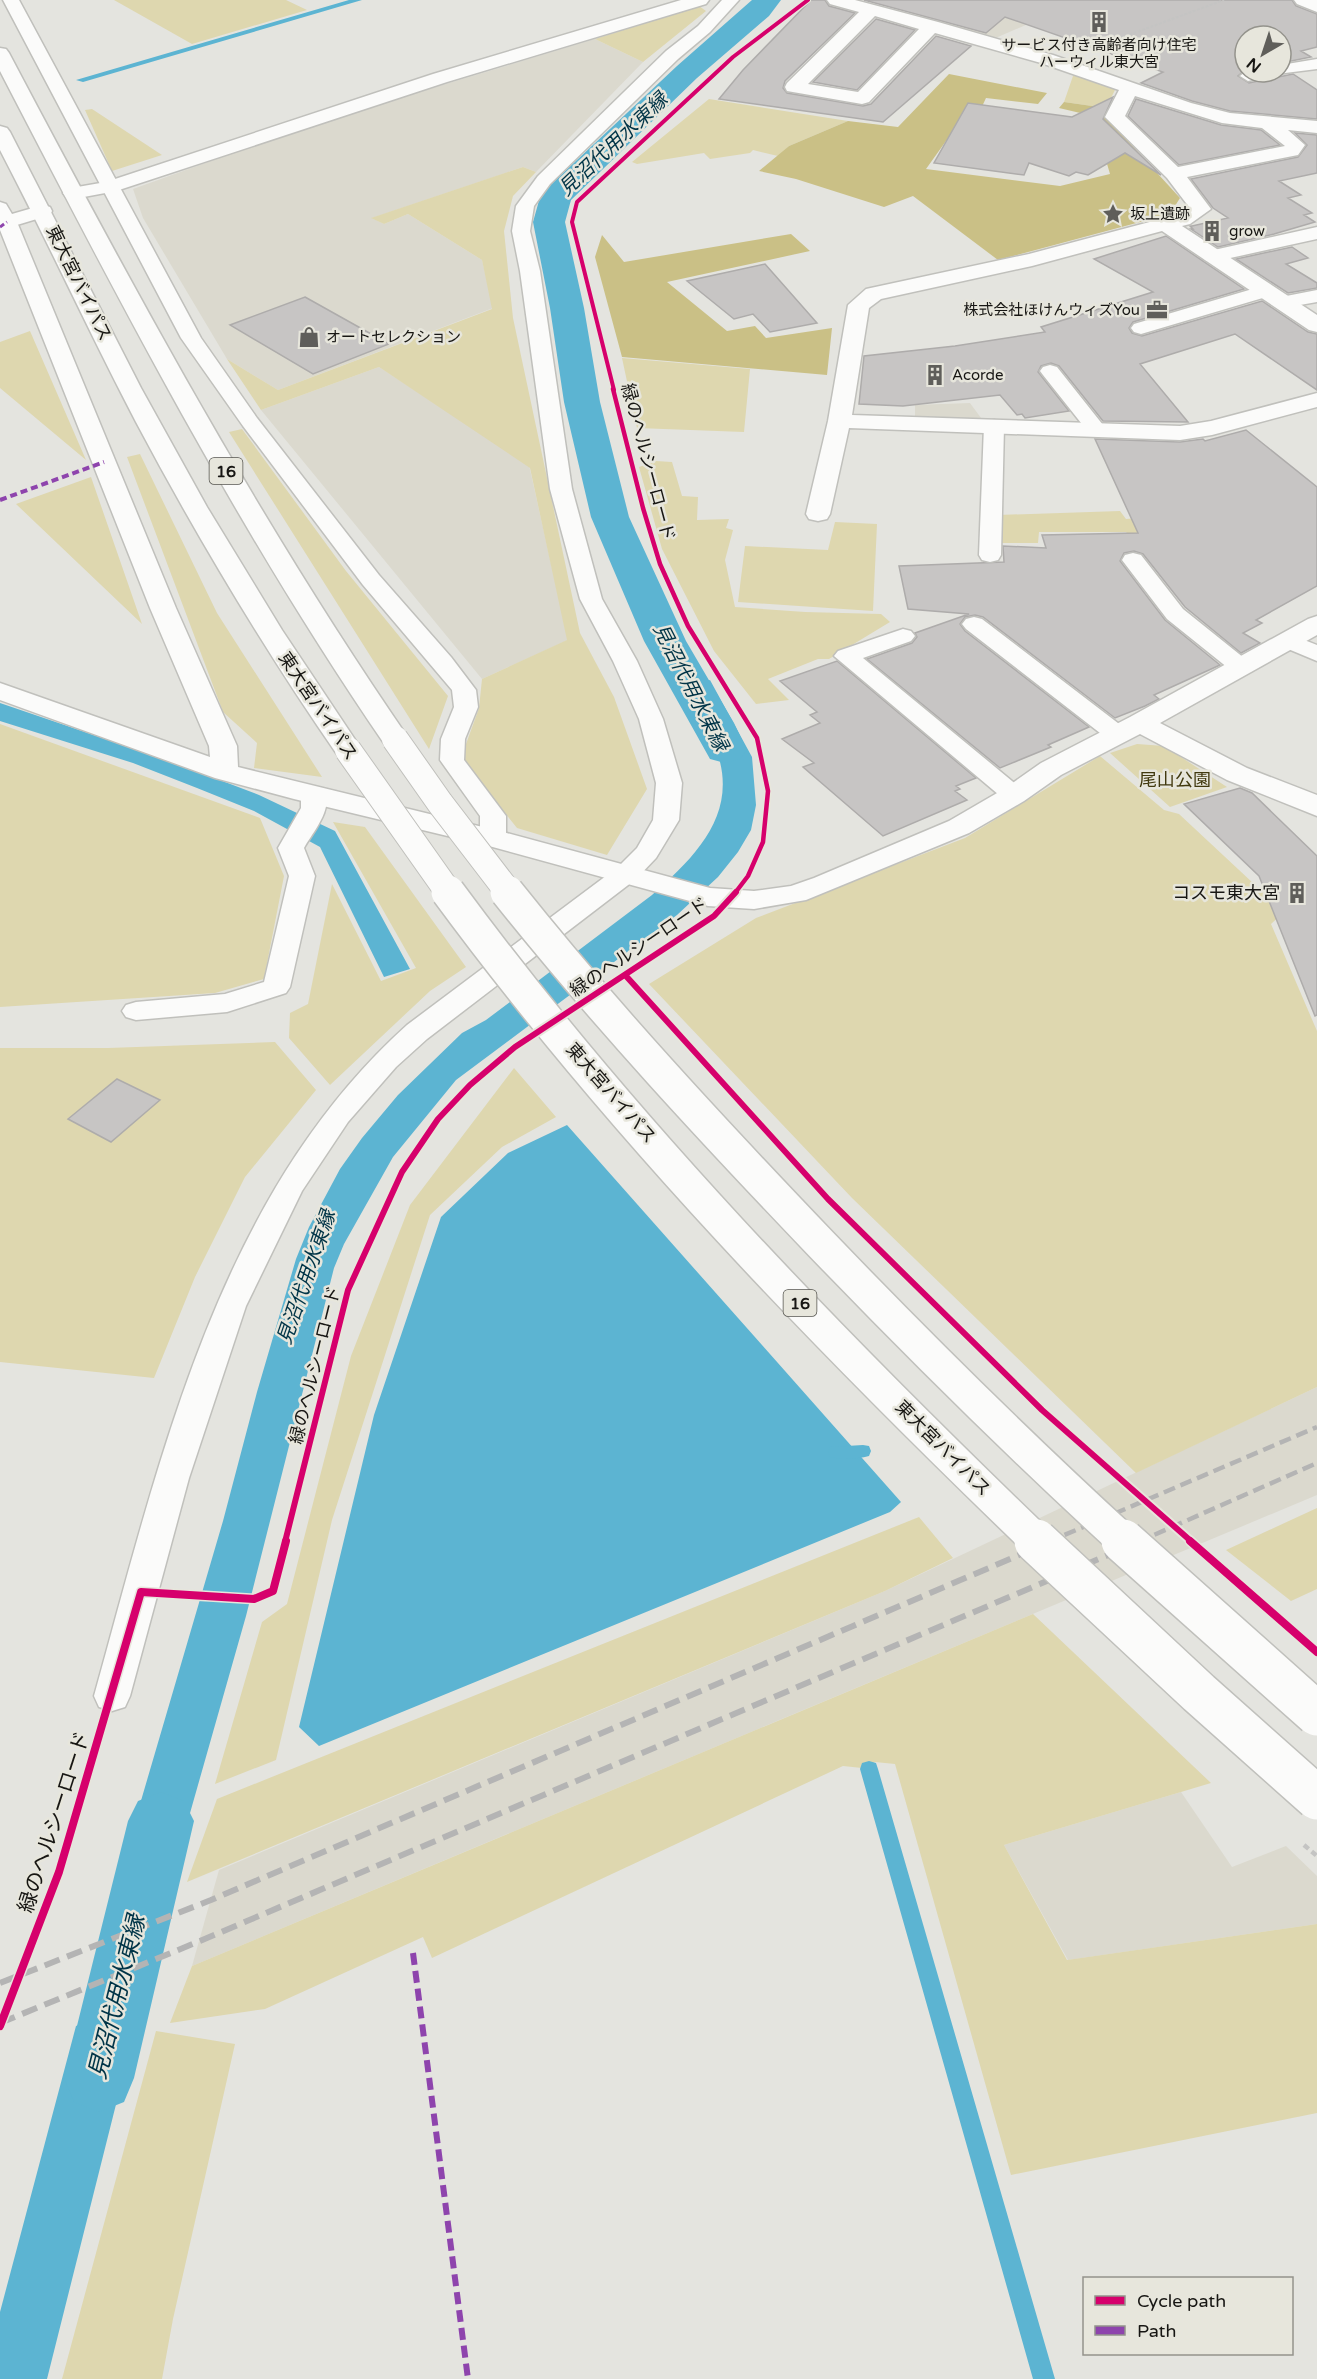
<svg xmlns="http://www.w3.org/2000/svg" width="1317" height="2379" viewBox="0 0 1317 2379" font-family="'Varela Round','Noto Sans JP',sans-serif">
	<style>
		.built { fill: #dbd9ce }
		.green { fill: #ded7af }
		.forest { fill: #cac086 }
		.water { fill: #5cb4d2 }
		.lines { fill: none; stroke-linecap: round; stroke-linejoin: round }
		.stream { fill: #5cb4d2; fill-rule: evenodd }
		.canal { fill: #5cb4d2; fill-rule: evenodd }
		.building { fill: #c7c5c4; stroke: #aeacab; stroke-width: 1.5 }
		.service-casing { stroke: #c0c0bc; stroke-width: 3 }
		.minor-casing { stroke: #c0c0bc; stroke-width: 3 }
		.trunk-casing { stroke: #c0c0bc; stroke-width: 3 }
		.path-far1 { stroke: #c4c4c3; stroke-width: 2; stroke-dasharray: 3 1.5; stroke-linecap: butt }
		.path { stroke: #c4c4c3; stroke-width: 4.5; stroke-dasharray: 6 4; stroke-linecap: butt }
		.service { fill: #fbfbfa; fill-rule: evenodd }
		.minor { fill: #fbfbfa; fill-rule: evenodd }
		.trunk { fill: #fbfbfa; fill-rule: evenodd }
		.rail-far1 { stroke: #b4b4b4; stroke-width: 4.5; stroke-dasharray: 12 6; stroke-linecap: butt }
		.rail { stroke: #b4b4b4; stroke-width: 6; stroke-dasharray: 16 8; stroke-linecap: butt }
		.trunk-bridge-far2-casing { stroke: #c0c0bc; stroke-width: 28; stroke-linecap: butt }
		.trunk-bridge-far1-casing { stroke: #c0c0bc; stroke-width: 36; stroke-linecap: butt }
		.trunk-bridge-casing { stroke: #c0c0bc; stroke-width: 46; stroke-linecap: butt }
		.trunk-bridge-far2 { stroke: #fbfbfa; stroke-width: 26 }
		.trunk-bridge-far1 { stroke: #fbfbfa; stroke-width: 33 }
		.trunk-bridge { stroke: #fbfbfa; stroke-width: 43 }
		.quiet-far2 { stroke: #8e44ad; stroke-width: 3; stroke-dasharray: 5 3; stroke-linecap: butt }
		.quiet-far1 { stroke: #8e44ad; stroke-width: 4; stroke-dasharray: 7 4; stroke-linecap: butt }
		.quiet { stroke: #8e44ad; stroke-width: 6; stroke-dasharray: 12 6; stroke-linecap: butt }
		.cycleway-far3-casing { stroke: #e7e6dc; stroke-width: 6 }
		.cycleway-far2-casing { stroke: #e7e6dc; stroke-width: 8 }
		.cycleway-far1-casing { stroke: #e7e6dc; stroke-width: 10 }
		.cycleway-casing { stroke: #e7e6dc; stroke-width: 11 }
		.cycleway-far3 { stroke: #d6006c; stroke-width: 4 }
		.cycleway-far2 { stroke: #d6006c; stroke-width: 4.5 }
		.cycleway-far1 { stroke: #d6006c; stroke-width: 6 }
		.cycleway { stroke: #d6006c; stroke-width: 8 }
		.labels { text-anchor: middle; stroke-width: 5; stroke-linejoin: round; paint-order: stroke }
		.far-poi-label { font-size: 15px; fill: #171613; stroke: #e7e6dc; text-anchor: start }
		.shield { fill: #e7e6dc; stroke: #55544f; stroke-width: 1.5 }
		.shield-label { font-size: 16px; font-weight: bold; fill: #171613 }
		.street-label { font-size: 18px; fill: #171613; stroke: #e7e6dc }
		.park-label { font-size: 18px; fill: #41390f; stroke: #e7e6dc }
		.poi-label { font-size: 18px; fill: #171613; stroke: #e7e6dc; text-anchor: end }
		.water-label { font-size: 20px; font-style: italic; fill: #003447; stroke: #e7e6dc }
		.near-street-label { font-size: 21px; fill: #171613; stroke: #e7e6dc }
		.near-water-label { font-size: 24px; font-style: italic; fill: #003447; stroke: #e7e6dc }
	</style>
	<rect width="100%" height="100%" fill="#e4e4df"/>
	<path class="built" d="M961,0H1083L991,40L917,19Z
		M595,39L643,62L536,172L523,167L372,218L384,224L408,214L482,260L493,308L278,390L227,359L143,218L133,189L250,147L396,99Z
		M379,367L529,465L568,640L482,679L261,410Z
		M970,403L984,422L915,420V405Z
		M1317,1387V1495L192,1966L219,1870L885,1591Z
		M1181,1792L1232,1867L1286,1846L1317,1876V1924L1068,1960L1004,1845Z"/>
	<path class="green" d="M114,0H286L307,10L192,44Z
		M699,6L706,11L643,62L595,39Z
		M1073,76C1087,76 1104,82 1115,90L1106,108L1064,102Z
		M709,99L848,121L789,146L778,156L753,150L750,153L710,159L704,153L637,164L632,162Z
		M92,109L162,155L112,171L85,110Z
		M523,167L536,172L513,196L504,231L513,318L580,633L614,697L647,789L607,855L517,828L461,758L479,708L482,679L567,640L530,468L379,367L261,410L227,359L278,390L492,309L482,260L408,214L384,224L371,218Z
		M30,331L86,460L0,388V342Z
		M622,358L750,369L744,432L637,428Z
		M242,429L346,571L448,696L429,749L229,432Z
		M140,454L217,613L322,777L254,768L257,743L223,712L127,457Z
		M656,461L672,462L682,496L698,497L697,520L729,519L726,528L733,530L725,560L735,607L805,612L881,614L890,622L829,659H818L768,679L789,700L756,704L714,651L662,549L639,467Z
		M91,477L142,624L16,504Z
		M1120,511L1126,519L1184,515L1150,559L1126,532H1039L1038,543H1001L998,515Z
		M835,522L877,524L873,611L738,602L745,546L828,550Z
		M0,724L260,818L284,876L264,979L215,993L0,1007Z
		M1137,744L1164,746L1227,787L1170,807L1110,753Z
		M1100,756L1164,810L1179,814L1284,912L1271,924L1317,1031V1387L1136,1473L852,1198L649,984L756,918L965,838Z
		M333,822L365,827L466,967L430,991L330,1085L289,1038L290,1013L308,1004L332,884L381,981L416,968Z
		M275,1042L316,1090L245,1177L195,1277L154,1378L0,1362V1048H108Z
		M514,1068L556,1117L502,1147L430,1215L332,1520L276,1760L215,1784L262,1622L287,1604L351,1356L410,1205Z
		M1317,1508V1589L1291,1601L1226,1550Z
		M919,1517L953,1558L885,1591L187,1882L217,1799Z
		M1033,1614L1211,1783L1004,1845L1067,1960L1317,1924V2113L1011,2175L895,1764L875,1762L862,1768L843,1766L432,1958L423,1937L265,2009L170,2023L192,1966Z
		M156,2031L235,2044L173,2319L162,2379H62Z"/>
	<path class="forest" d="M949,74L1047,93L1038,104L986,98L965,143L946,141L926,169L1060,186L1110,174L1093,116L1059,108L1064,102L1106,108L1105,116L1180,198L1170,214L998,260L913,196L884,207L796,179L759,171L789,146L848,121L898,127Z
		M791,234L810,251L667,282L727,331L755,326L766,338L832,328L827,375L622,357L595,257L602,235L624,262Z"/>
	<path class="water" d="M710,680L752,757L756,805L751,830L738,852L718,877L677,915L456,1080L393,1157L344,1244L334,1268L246,1616L171,1880L111,1903L223,1521L257,1392L296,1259L309,1227L340,1169L362,1138L398,1095L462,1033L486,1020L652,895C696,856 740,813 716,749C708,728 692,709 679,690Z
		M0,703L167,760L259,795L335,831L410,969L384,977L320,847L254,811L197,788L133,763L0,721Z
		M567,1125L901,1502L890,1512L319,1746L299,1727L374,1415L441,1217L508,1153Z
		M143,1997L47,2379H0V2312L76,2026Z"/>
	<g class="lines">
		<path class="stream" d="M349,0H362L83,82L76,80Z
			M863,1445L869,1446L871,1451L869,1456C858,1459 841,1460 830,1457L828,1452L830,1447Z
			M869,1761L876,1763L878,1769L1055,2379H1033L860,1769L862,1763Z"/>
		<path class="canal" d="M752,0H781L769,16L697,78L571,200L565,222L584,308L600,402L629,517L686,641L734,723L747,750L740,759L725,763L710,759L644,641L591,517L564,402L550,308L533,222L540,197L545,190L677,66Z
			M161,1792L184,1801L194,1821L134,2078L124,2102L99,2112L74,2102L64,2078L128,1821L138,1801Z"/>
	</g>
	<path class="building" d="M811,0H825L829,6L855,13L785,81L783,88L787,93L863,106L871,104L936,36L971,46L883,122L719,99L743,70Z
		M864,0H1292L1296,6L1317,14V47L1301,51L1311,57L1281,63V36H1245V70L1238,76L1249,83L1293,74L1317,90V119L1230,111L1192,101L1141,83L1163,72L1005,17L986,33Z
		M876,19L915,30L857,90L813,82Z
		M1113,97L1103,119L1161,175L1125,153L1088,175L1076,172L1069,176L1029,163L1024,175L934,163L968,103L1072,117Z
		M1136,99L1221,125L1261,130L1280,145L1179,165L1128,116Z
		M1295,133L1317,135V173L1279,181L1301,195L1288,198L1312,213L1304,215L1315,222L1274,234L1218,247L1191,229H1193L1190,226H1192L1228,218L1213,208L1191,179L1298,157L1307,145Z
		M1166,236L1244,289L1133,322L1129,328L1132,333L1142,336L1262,301L1308,332L1317,334V390L1235,334L1140,364L1188,422L1103,421L1059,366L1051,363L1041,366L1038,372L1069,411L1025,418L1022,414L1017,415L1000,395L903,406L859,404L864,356L955,346L1045,332L1041,327L1153,292L1094,259Z
		M1292,247L1308,258L1286,264L1317,283V288L1288,293L1236,259Z
		M765,264L817,323L770,332L753,314L734,319L687,281Z
		M305,297L389,344L313,374L230,325Z
		M1246,430L1317,487V586L1256,620L1262,623L1243,633L1260,643L1241,653L1185,607L1143,554L1134,551L1124,553L1120,561L1165,620L1220,665L1154,695L1159,699L1145,706L1115,718L983,617L975,615L965,617L960,624L965,631L1089,727L1048,745L1051,747L1000,768L867,659L912,643L917,637L915,633L969,614L908,609L899,566L1004,562L1003,546L1046,548L1042,535L1138,533L1095,439L1180,442L1203,439L1205,441Z
		M837,661L976,778L956,786L960,789L955,791L967,800L883,836L803,767L814,763L782,739L820,723L810,715L817,712L780,681Z
		M1240,788L1252,793L1317,856V1015L1315,1016L1259,876L1184,804Z
		M117,1079L160,1100L111,1142L68,1119Z"/>
	<g class="lines">
		<defs>
			<path id="service" d="M3,0H19L201,338L257,418L379,575L451,657L476,690L478,707L465,739L464,760L506,816V838L502,844L493,846L484,844L480,838V816L440,760L441,739L454,707L452,690L363,585L243,426L181,338Z
				M722,0H739L710,32L678,59L550,184L534,206L530,231L540,271L572,489L602,599L637,661L663,719L682,783L679,820L656,858L636,879L427,1039L396,1067L348,1122L302,1191L246,1306L189,1478L130,1696L125,1707L112,1711L99,1707L94,1696C160,1460 217,1196 407,1025L618,867L637,848L653,820L656,783L639,719L613,661L580,599L550,489L520,271L512,231L516,206L538,176L666,51L698,26Z
				M1317,59V69L1277,74L1248,81L1240,76L1245,72H1281V65Z
				M0,202L6,204L12,214L43,205L50,207L52,211L50,215L7,228L0,225Z
				M1317,227V239L1212,262L1205,260L1203,256L1205,252Z
				M1266,285L1273,287L1276,291L1273,295L1141,334L1134,332L1131,328L1134,324Z
				M1317,290V302L1283,308L1276,306L1273,302L1276,298Z
				M1050,365L1057,367L1103,425L1106,429L1103,433L1096,435L1089,433L1043,375L1040,371L1043,367Z
				M994,420L1001,422L1004,426L1001,555L998,560L990,562L982,560L979,555L984,426L987,422Z
				M1133,553L1141,555L1183,609L1249,662L1253,667L1249,672L1241,674L1233,672L1167,619L1122,560L1125,555Z
				M974,617L982,619L1127,730L1130,735L1127,740L1118,742L1109,740L966,629L962,624L966,619Z
				M903,629L911,631L915,636L911,641L863,658L1023,790L1027,795L1023,800L1014,803L1005,800L834,656L838,651Z
				M1289,634L1317,645V661L1281,646L1277,641L1281,636Z
				M314,787L323,790C335,807 313,832 304,848L315,876L290,987L286,993L227,1012L136,1020L126,1017L122,1011L126,1005L136,1002L225,994L264,982L289,876L278,848L301,808V795L305,790Z"/>
			<path id="minor" d="M681,0H709L706,4L447,82L116,191L73,199L66,197L63,193L66,189L106,182L433,74Z
				M827,0H855L938,22L1053,55L1191,103L1230,113L1317,121V133L1288,130L1305,145L1298,155L1187,177L1211,209L1190,224L1182,226L1317,315V332L1309,330L1162,231L1032,266L881,299L869,308L852,415L1180,426L1211,421L1317,393V407L1212,435L1180,440L849,428L830,514L827,519L818,521L809,519L806,514L828,421L848,305L866,289L1029,254L1176,215L1189,207L1167,178L1105,117L1119,90L1041,63L935,33L869,102L862,104L787,91L785,87L787,83L859,12L830,4ZM875,16L919,29L858,92L808,84ZM1135,96L1222,123L1262,128L1285,146L1178,167L1125,116Z
				M1294,0H1317V12L1297,4Z
				M7,216L14,218L17,222L176,608L237,746L238,767L503,832L710,888L754,891L791,886L814,878L949,821L1004,789L1041,763L1130,717L1308,619L1317,616V635L1160,723L1247,768L1317,795V816L1227,780L1140,734L1061,775L1024,801L969,833L806,900L754,909L708,906L489,846L294,799L215,778L0,700V683L210,757L209,746L150,608L0,230V218Z"/>
			<path id="trunk" d="M0,48L6,49L9,53C133,288 258,520 409,739L405,745L395,747L385,745C238,531 119,301 0,71Z
				M0,126L7,128L10,132L141,388L207,507L282,630L362,750L358,756L348,758L338,756C264,649 197,537 136,422C89,332 47,240 0,150Z"/>
		</defs>
		<use href="#service" class="service-casing"/>
		<use href="#minor" class="minor-casing"/>
		<use href="#trunk" class="trunk-casing"/>
		<path class="path-far1" d="M1104,44L1224,0"/>
		<path class="path" d="M1304,1845L1317,1856"/>
		<use href="#service" class="service"/>
		<use href="#minor" class="minor"/>
		<use href="#trunk" class="trunk"/>
		<path class="rail-far1" d="M1048,1542L1317,1427
			M1138,1542L1317,1463"/>
		<path class="rail" d="M0,1983L211,1900L1052,1541
			M0,2023L200,1941L1141,1541"/>
		<defs>
			<path id="trunk-bridge-far2" d="M395,739L440,803L509,893
				M348,750L449,893"/>
			<path id="trunk-bridge-far1" d="M448,892C621,1127 828,1340 1038,1542
				M507,892C605,1015 712,1130 821,1244C919,1346 1020,1446 1125,1542"/>
			<path id="trunk-bridge" d="M1036,1541L1199,1693L1317,1798
				M1123,1541L1317,1714"/>
		</defs>
		<use href="#trunk-bridge-far2" class="trunk-bridge-far2-casing"/>
		<use href="#trunk-bridge-far1" class="trunk-bridge-far1-casing"/>
		<use href="#trunk-bridge" class="trunk-bridge-casing"/>
		<use href="#trunk-bridge-far2" class="trunk-bridge-far2"/>
		<use href="#trunk-bridge-far1" class="trunk-bridge-far1"/>
		<use href="#trunk-bridge" class="trunk-bridge"/>
		<path class="quiet-far2" d="M0,227L7,222"/>
		<path class="quiet-far1" d="M0,500L104,462"/>
		<path class="quiet" d="M413,1953L468,2379"/>
		<defs>
			<path id="cycleway-far3" d="M614,390L572,222L577,202L733,57L808,0"/>
			<path id="cycleway-far2" d="M613,389L643,508L660,564L688,626L757,738L768,791L763,842L748,876L735,893"/>
			<path id="cycleway-far1" d="M626,976L828,1199L1042,1410L1192,1542
				M285,1542L348,1290L402,1172L438,1119L470,1085L515,1047L714,916L736,892"/>
			<path id="cycleway" d="M1190,1541L1317,1652
				M0,2026L59,1872L141,1592L254,1599L273,1591L286,1541"/>
		</defs>
		<use href="#cycleway-far3" class="cycleway-far3-casing"/>
		<use href="#cycleway-far2" class="cycleway-far2-casing"/>
		<use href="#cycleway-far1" class="cycleway-far1-casing"/>
		<use href="#cycleway" class="cycleway-casing"/>
		<use href="#cycleway-far3" class="cycleway-far3"/>
		<use href="#cycleway-far2" class="cycleway-far2"/>
		<use href="#cycleway-far1" class="cycleway-far1"/>
		<use href="#cycleway" class="cycleway"/>
	</g>
	<defs>
		<symbol id="building-bare" viewBox="-9 -9 18 18"><path d="M-4-6H4V6H1V3H-1V6H-4ZM-2.5-4.3h1.7v1.8h-1.7ZM.8-4.3h1.7v1.8H.8ZM-2.5-1h1.7V.8h-1.7ZM.8-1h1.7V.8H.8Z" fill="#5f5e5a" stroke="#e7e6dc" stroke-width="2.5" paint-order="stroke"/></symbol>
		<symbol id="sight-bare" viewBox="-9 -9 18 18"><path d="M0-6L1.8-2.2L6-1.7L2.9 1.2L3.7 5.4L0 3.3L-3.7 5.4L-2.9 1.2L-6-1.7L-1.8-2.2Z" fill="#5f5e5a" stroke="#e7e6dc" stroke-width="2.5" paint-order="stroke"/></symbol>
		<symbol id="office-bare" viewBox="-9 -9 18 18"><path d="M-6-3h4V-5.5h4V-3h4V5H-6ZM-1-4.5V-3h2v-1.5ZM-6 0V1H6V0Z" fill="#5f5e5a" stroke="#e7e6dc" stroke-width="2.5" paint-order="stroke"/></symbol>
		<symbol id="shop-bare" viewBox="-9 -9 18 18"><path d="M-5-2.5h2.3a2.7 3.5 0 0 1 5.4 0H5L5.5 6h-11ZM-1.5-2.5h3a1.5 2.3 0 0 0-3 0Z" fill="#5f5e5a" stroke="#e7e6dc" stroke-width="2.5" paint-order="stroke"/></symbol>
	</defs>
	<g fill-rule="evenodd">
		<use href="#building-bare" x="1084" y="7" width="30" height="30"/>
		<use href="#sight-bare" x="1098" y="199" width="30" height="30"/>
		<use href="#building-bare" x="1197" y="216" width="30" height="30"/>
		<use href="#office-bare" x="1142" y="295" width="30" height="30"/>
		<use href="#shop-bare" x="294" y="322" width="30" height="30"/>
		<use href="#building-bare" x="920" y="360" width="30" height="30"/>
		<use href="#building-bare" x="1282" y="878" width="30" height="30"/>
	</g>
	<g class="labels">
		<g class="far-poi-label">
			<text x="1099" y="50" text-anchor="middle">サービス付き高齢者向け住宅<tspan x="1099" dy="17">ハーウィル東大宮</tspan></text>
			<text x="1130" y="219">坂上遺跡</text>
			<text x="1229" y="236">grow</text>
			<text x="1140" y="315" text-anchor="end">株式会社ほけんウィズYou</text>
			<text x="326" y="342">オートセレクション</text>
			<text x="952" y="380">Acorde</text>
		</g>
		<g class="shield">
			<rect x="209.5" y="458" width="33" height="26" rx="4.5"/>
			<rect x="783.5" y="1290" width="33" height="26" rx="4.5"/>
		</g>
		<g class="shield-label">
			<text x="226" y="477">16</text>
			<text x="800" y="1309">16</text>
		</g>
		<g class="street-label">
			<text transform="translate(79 283) rotate(64)" y="6">東大宮バイパス</text>
			<text transform="translate(648 462) rotate(75)" y="6">緑のヘルシーロード</text>
			<text transform="translate(318 706) rotate(56)" y="6">東大宮バイパス</text>
			<text transform="translate(639 947) rotate(-34)" y="6">緑のヘルシーロード</text>
			<text transform="translate(611 1093) rotate(49)" y="6">東大宮バイパス</text>
			<text transform="translate(315 1365) rotate(-76)" y="6">緑のヘルシーロード</text>
			<text transform="translate(943 1448) rotate(45)" y="6">東大宮バイパス</text>
		</g>
		<g class="park-label">
			<text x="1175" y="786">尾山公園</text>
		</g>
		<g class="poi-label">
			<text x="1280" y="899">コスモ東大宮</text>
		</g>
		<g class="water-label">
			<text transform="translate(613 144) rotate(-43)" y="7">見沼代用水東縁</text>
			<text transform="translate(691 687) rotate(63)" y="7">見沼代用水東縁</text>
			<text transform="translate(306 1277) rotate(-71)" y="7">見沼代用水東縁</text>
		</g>
		<g class="near-street-label">
			<text transform="translate(54 1822) rotate(-72)" y="7">緑のヘルシーロード</text>
		</g>
		<g class="near-water-label">
			<text transform="translate(117 1997) rotate(-76)" y="8">見沼代用水東縁</text>
		</g>
	</g>
	<rect x="1083" y="2277" width="210" height="78" fill="#e7e6dc" stroke="#94938c" stroke-width="1.5"/>
	<rect x="1095" y="2296" width="30" height="9" fill="#d6006c" stroke="#94938c" stroke-width="1.5"/>
	<text x="1137" y="2307" font-size="18" fill="#171613">Cycle path</text>
	<rect x="1095" y="2326" width="30" height="9" fill="#8e44ad" stroke="#94938c" stroke-width="1.5"/>
	<text x="1137" y="2337" font-size="18" fill="#171613">Path</text>
	<g transform="translate(1263 54) rotate(219)"><circle r="28" fill="#e7e6dc" stroke="#94938c" stroke-width="1.5"/>
	<path d="M0-4.5L10 22L0 15L-10 22Z" fill="#5f5e5a"/>
	<text y="-9" font-size="16" font-weight="bold" text-anchor="middle" fill="#171613">N</text>
	</g>
</svg>
